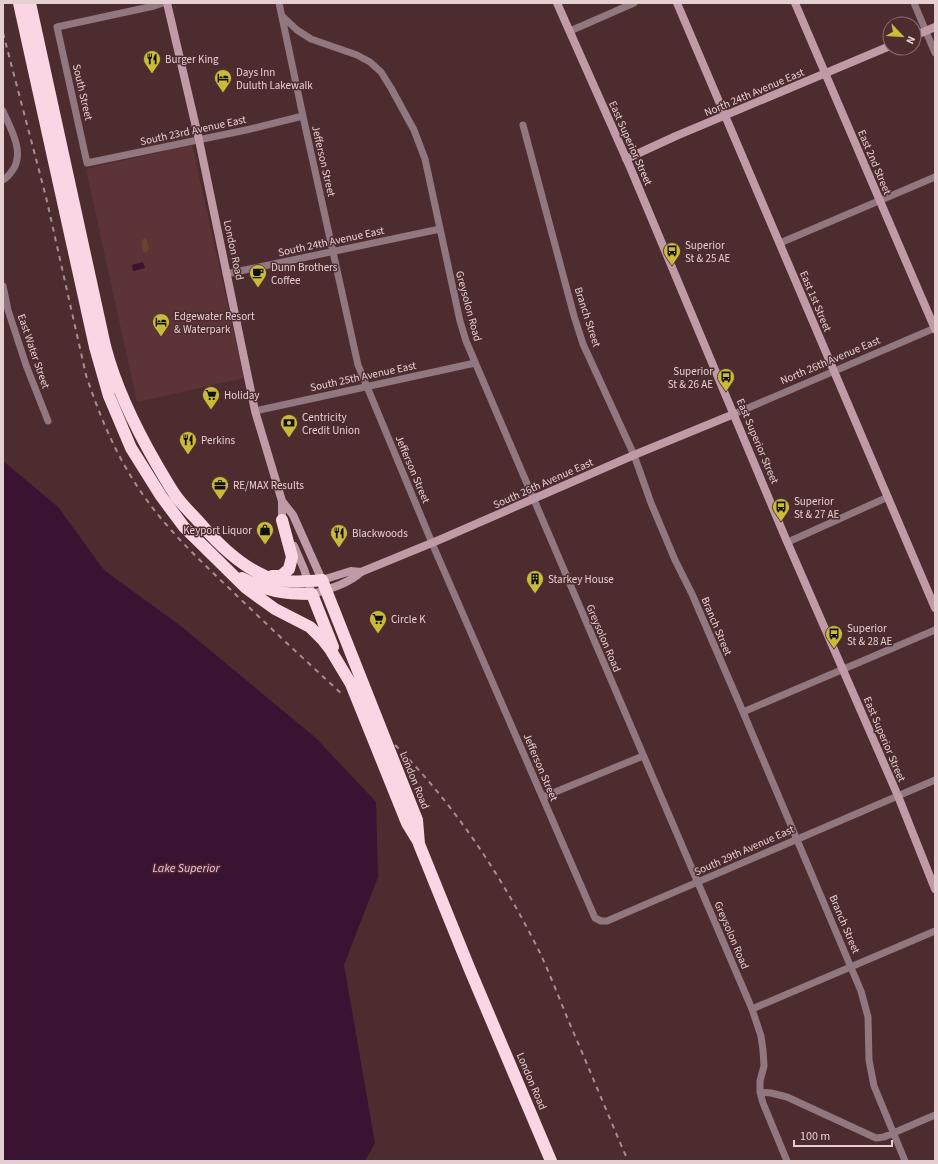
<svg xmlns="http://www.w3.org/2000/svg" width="938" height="1164" viewBox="0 0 938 1164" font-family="'Source Sans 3',sans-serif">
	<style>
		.built { fill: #5c3438 }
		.green { fill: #6b422b }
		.water { fill: #391331 }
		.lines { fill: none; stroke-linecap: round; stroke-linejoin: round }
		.street { stroke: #907780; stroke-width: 7 }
		.secondary { stroke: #c19aa8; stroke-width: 8 }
		.highway { stroke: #fad5e3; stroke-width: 12 }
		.rail { stroke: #a88e91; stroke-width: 2; stroke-dasharray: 5 5; stroke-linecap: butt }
		.labels { text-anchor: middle; stroke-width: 3; stroke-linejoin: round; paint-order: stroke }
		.poi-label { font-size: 11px; fill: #e5cfd1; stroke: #4d2c30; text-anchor: start }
		.street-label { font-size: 11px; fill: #e5cfd1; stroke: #4d2c30 }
		.water-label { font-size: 12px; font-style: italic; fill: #feb8eb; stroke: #4d2c30 }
	</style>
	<rect width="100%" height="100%" fill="#4d2c30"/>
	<path class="built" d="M192,145L244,378L137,402L86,169Z"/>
	<path class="green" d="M146,238L149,248L146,253L143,251L141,242L143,239Z"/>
	<path class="water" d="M143,262L145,268L133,271L132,265Z
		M3,461L58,507L104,570L182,627L316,738L376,802L378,877L344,965L375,1143L365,1161H3Z"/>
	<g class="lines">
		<path class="street" d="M163,3L154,6L57,27L87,163L246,130L303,116
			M279,3L304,121L358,365L435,550L595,918L601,921H607L935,780
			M914,3L935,53
			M282,16L297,30L311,39L357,55L370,62L381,72L391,88L414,130L425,159L460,321L466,341L752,1009L761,1036L763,1050L764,1066L760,1081V1092L763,1103L787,1161
			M570,31L634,3
			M3,111C10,128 24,150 14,168C11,173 8,177 3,180
			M523,125L574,316L583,344L634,455L651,503L675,560L692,594L743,712L861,991L868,1017L869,1060L874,1086L905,1161
			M780,243L935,177
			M226,274L440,229
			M3,286L8,310L26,365L48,421
			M255,411L475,363
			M734,414L935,328
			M788,542L888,497
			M743,712L935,630
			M543,797L643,756
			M752,1009L935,931
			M760,1092L771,1093L787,1097L876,1138L884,1137L935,1115"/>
		<path class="secondary" d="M167,3L199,140L255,411L282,501V520L284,525
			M557,3L630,167L785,537L898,796L935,889
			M677,3L935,608
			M795,3L935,329
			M914,36L935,27
			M626,159L676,136L890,46
			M282,501L293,515L322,580L351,571L361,572
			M294,546L304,569L312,594C329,589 348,584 361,572L439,540L634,455L734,414"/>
		<path class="highway" d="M19,3L95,347L109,396L131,448L161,496L184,527L246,588L275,609L310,627L323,640L330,649L351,684L407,823L418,841
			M30,3L105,346C116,388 135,427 157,465C163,475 169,486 176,496C183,506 192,514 200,523C218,544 239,565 265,576C283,583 303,582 322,580L417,820L419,844L470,970L551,1161
			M272,576H281L289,569L292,557L282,520
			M242,578C268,592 283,594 312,594L333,647"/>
		<path class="rail" d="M3,33L46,197L86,375C98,411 112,446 132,478C158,521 194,555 230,589C267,625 305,660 343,695
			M395,745C456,806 503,878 541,955C551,977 560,1000 569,1022C589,1068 608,1115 628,1161"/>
	</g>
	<defs>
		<symbol id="restaurant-pin" viewBox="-11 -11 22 30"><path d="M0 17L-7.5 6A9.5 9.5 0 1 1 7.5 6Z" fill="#c9ba3a" stroke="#4d2c30"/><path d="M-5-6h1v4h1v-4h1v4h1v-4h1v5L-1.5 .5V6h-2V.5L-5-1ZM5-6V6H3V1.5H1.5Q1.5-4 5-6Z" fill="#111"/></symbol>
		<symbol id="hotel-pin" viewBox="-11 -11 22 30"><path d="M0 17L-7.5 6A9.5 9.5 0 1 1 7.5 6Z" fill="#c9ba3a" stroke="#4d2c30"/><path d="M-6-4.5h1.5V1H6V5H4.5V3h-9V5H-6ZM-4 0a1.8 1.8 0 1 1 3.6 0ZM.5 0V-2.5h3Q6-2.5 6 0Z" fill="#111"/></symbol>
		<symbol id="bus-pin" viewBox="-11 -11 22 30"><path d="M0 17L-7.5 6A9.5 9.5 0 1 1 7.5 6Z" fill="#c9ba3a" stroke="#4d2c30"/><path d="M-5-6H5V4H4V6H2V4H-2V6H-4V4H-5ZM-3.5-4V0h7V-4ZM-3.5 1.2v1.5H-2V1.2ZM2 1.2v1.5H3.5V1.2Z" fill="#111"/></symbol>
		<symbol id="cafe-pin" viewBox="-11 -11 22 30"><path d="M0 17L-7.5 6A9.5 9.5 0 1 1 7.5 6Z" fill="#c9ba3a" stroke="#4d2c30"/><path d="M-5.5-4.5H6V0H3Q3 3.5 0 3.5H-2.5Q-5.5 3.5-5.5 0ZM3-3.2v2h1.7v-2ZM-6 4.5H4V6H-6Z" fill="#111"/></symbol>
		<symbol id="supermarket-pin" viewBox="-11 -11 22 30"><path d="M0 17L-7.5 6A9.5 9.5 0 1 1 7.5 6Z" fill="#c9ba3a" stroke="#4d2c30"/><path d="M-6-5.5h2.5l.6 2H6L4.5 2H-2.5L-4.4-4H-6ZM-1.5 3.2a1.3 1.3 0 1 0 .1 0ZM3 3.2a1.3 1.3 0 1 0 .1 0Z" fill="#111"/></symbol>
		<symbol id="bank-pin" viewBox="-11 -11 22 30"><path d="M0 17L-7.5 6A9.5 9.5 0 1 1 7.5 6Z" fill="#c9ba3a" stroke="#4d2c30"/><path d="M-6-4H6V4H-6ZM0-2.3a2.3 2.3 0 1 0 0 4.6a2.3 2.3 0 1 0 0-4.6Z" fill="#111"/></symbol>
		<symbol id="office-pin" viewBox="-11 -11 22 30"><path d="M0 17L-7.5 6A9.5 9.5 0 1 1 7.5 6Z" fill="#c9ba3a" stroke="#4d2c30"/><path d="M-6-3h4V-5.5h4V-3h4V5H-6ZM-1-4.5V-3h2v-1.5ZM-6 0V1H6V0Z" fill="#111"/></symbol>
		<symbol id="shop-pin" viewBox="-11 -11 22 30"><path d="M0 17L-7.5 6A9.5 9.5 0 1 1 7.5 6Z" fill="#c9ba3a" stroke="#4d2c30"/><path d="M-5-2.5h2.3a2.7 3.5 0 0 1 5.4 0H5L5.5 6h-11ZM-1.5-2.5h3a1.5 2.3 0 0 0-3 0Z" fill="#111"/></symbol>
		<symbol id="building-pin" viewBox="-11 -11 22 30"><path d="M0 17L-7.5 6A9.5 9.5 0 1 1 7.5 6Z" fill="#c9ba3a" stroke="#4d2c30"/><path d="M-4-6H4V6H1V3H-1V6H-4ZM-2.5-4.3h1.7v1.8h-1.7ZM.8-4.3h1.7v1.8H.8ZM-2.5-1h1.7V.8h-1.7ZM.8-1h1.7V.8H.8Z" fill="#111"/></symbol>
	</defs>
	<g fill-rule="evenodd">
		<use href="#restaurant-pin" x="142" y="49" width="20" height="27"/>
		<use href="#hotel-pin" x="213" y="68" width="20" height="27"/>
		<use href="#bus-pin" x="662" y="241" width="20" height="27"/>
		<use href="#cafe-pin" x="248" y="263" width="20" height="27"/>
		<use href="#hotel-pin" x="151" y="312" width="20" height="27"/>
		<use href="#bus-pin" x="716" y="367" width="20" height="27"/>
		<use href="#supermarket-pin" x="201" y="385" width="20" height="27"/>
		<use href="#bank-pin" x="279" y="413" width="20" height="27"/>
		<use href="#restaurant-pin" x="178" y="430" width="20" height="27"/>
		<use href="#office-pin" x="210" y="475" width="20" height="27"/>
		<use href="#bus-pin" x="771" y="497" width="20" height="27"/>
		<use href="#shop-pin" x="255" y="520" width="20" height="27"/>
		<use href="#restaurant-pin" x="329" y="523" width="20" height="27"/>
		<use href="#building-pin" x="525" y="569" width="20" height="27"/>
		<use href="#supermarket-pin" x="368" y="609" width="20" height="27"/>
		<use href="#bus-pin" x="824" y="624" width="20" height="27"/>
	</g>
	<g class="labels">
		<g class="poi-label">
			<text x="165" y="63">Burger King</text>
			<text x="236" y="76">Days Inn<tspan x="236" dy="13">Duluth Lakewalk</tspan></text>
			<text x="685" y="249">Superior<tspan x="685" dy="13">St &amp; 25 AE</tspan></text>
			<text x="271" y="271">Dunn Brothers<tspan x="271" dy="13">Coffee</tspan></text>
			<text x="174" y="320">Edgewater Resort<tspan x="174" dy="13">&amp; Waterpark</tspan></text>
			<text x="713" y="375" text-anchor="end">Superior<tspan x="713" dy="13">St &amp; 26 AE</tspan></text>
			<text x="224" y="399">Holiday</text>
			<text x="302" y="421">Centricity<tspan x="302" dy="13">Credit Union</tspan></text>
			<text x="201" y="444">Perkins</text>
			<text x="233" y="489">RE/MAX Results</text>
			<text x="794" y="505">Superior<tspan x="794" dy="13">St &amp; 27 AE</tspan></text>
			<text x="252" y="534" text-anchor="end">Keyport Liquor</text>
			<text x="352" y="537">Blackwoods</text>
			<text x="548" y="583">Starkey House</text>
			<text x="391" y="623">Circle K</text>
			<text x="847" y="632">Superior<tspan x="847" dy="13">St &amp; 28 AE</tspan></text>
		</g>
		<g class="street-label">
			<text transform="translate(83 92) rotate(77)" y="4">South Street</text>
			<text transform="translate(754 92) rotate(-23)" y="4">North 24th Avenue East</text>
			<text transform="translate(193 130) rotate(-12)" y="4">South 23rd Avenue East</text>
			<text transform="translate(631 143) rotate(66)" y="4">East Superior Street</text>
			<text transform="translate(324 161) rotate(77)" y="4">Jefferson Street</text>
			<text transform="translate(875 162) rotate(67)" y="4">East 2nd Street</text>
			<text transform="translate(331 241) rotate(-12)" y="4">South 24th Avenue East</text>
			<text transform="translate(234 250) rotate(78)" y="4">London Road</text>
			<text transform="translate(816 301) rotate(67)" y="4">East 1st Street</text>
			<text transform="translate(469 306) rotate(75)" y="4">Greysolon Road</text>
			<text transform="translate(588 317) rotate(72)" y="4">Branch Street</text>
			<text transform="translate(34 351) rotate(71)" y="4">East Water Street</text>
			<text transform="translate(830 360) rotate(-23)" y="4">North 26th Avenue East</text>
			<text transform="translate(363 376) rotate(-12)" y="4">South 25th Avenue East</text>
			<text transform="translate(758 441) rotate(67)" y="4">East Superior Street</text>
			<text transform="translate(413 469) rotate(67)" y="4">Jefferson Street</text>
			<text transform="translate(543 483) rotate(-24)" y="4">South 26th Avenue East</text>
			<text transform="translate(717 626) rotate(67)" y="4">Branch Street</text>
			<text transform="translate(604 638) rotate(67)" y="4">Greysolon Road</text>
			<text transform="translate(885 739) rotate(67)" y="4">East Superior Street</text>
			<text transform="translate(541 767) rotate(67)" y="4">Jefferson Street</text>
			<text transform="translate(415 780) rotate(68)" y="4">London Road</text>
			<text transform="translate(744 850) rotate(-24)" y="4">South 29th Avenue East</text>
			<text transform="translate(845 924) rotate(67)" y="4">Branch Street</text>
			<text transform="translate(732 935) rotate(67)" y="4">Greysolon Road</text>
			<text transform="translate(532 1081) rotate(67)" y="4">London Road</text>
		</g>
		<g class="water-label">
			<text x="186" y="872">Lake Superior</text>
		</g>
	</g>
	<rect width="938" height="1164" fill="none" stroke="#e5cfd1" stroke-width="8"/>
	<g transform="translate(902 36) rotate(115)"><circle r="19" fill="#4d2c30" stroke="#8a6d70"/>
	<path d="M0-3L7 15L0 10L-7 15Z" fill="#c9ba3a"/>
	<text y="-6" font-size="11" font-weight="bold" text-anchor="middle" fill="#e5cfd1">N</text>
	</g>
	<path d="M794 1140v6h98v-6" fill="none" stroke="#e5cfd1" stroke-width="2"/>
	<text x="800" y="1140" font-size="12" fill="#e5cfd1" stroke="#4d2c30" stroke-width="3" paint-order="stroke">100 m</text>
</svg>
